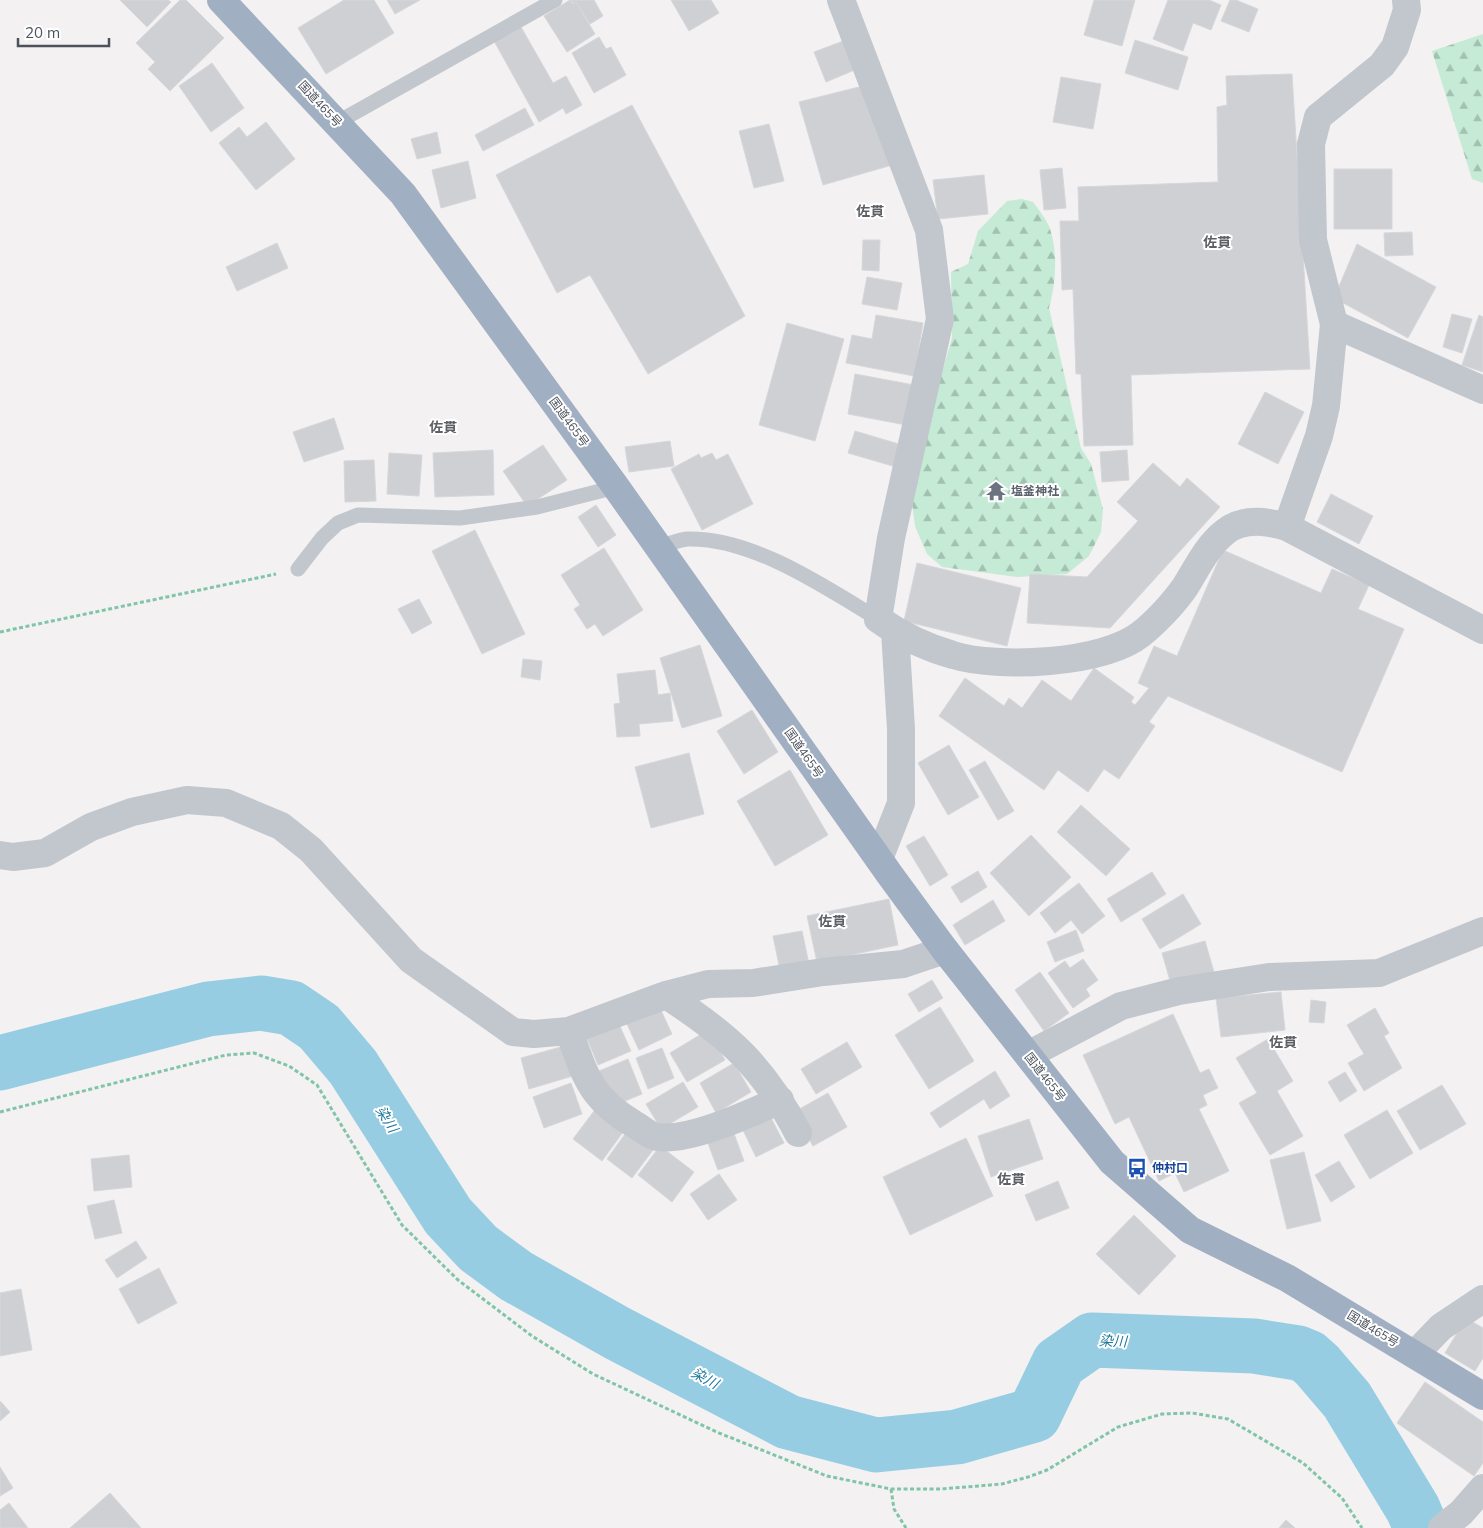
<svg xmlns="http://www.w3.org/2000/svg" width="1483" height="1528" viewBox="0 0 1483 1528" font-family="Mulish,'Noto Sans JP',sans-serif">
	<style>
		.forest { fill: url(#forest-firs) }
		.lines { fill: none; stroke-linecap: round; stroke-linejoin: round }
		.river { stroke: #97cde2; stroke-width: 55 }
		.building { fill: #ced0d4; stroke: #d5d7db }
		.path { stroke: #81c5a9; stroke-width: 3; stroke-dasharray: 4 2.5; stroke-linecap: butt }
		.service { stroke: #c1c7cd; stroke-width: 15 }
		.minor { stroke: #c1c7cd; stroke-width: 28 }
		.trunk { stroke: #a1afc2; stroke-width: 28 }
		.labels { text-anchor: middle; stroke-width: 4; stroke-linejoin: round; paint-order: stroke }
		.street-label { font-size: 12px; fill: #4b525c; stroke: #fff }
		.worship-label { font-size: 12px; font-weight: bold; fill: #5b616d; stroke: #fff; text-anchor: start }
		.transit-label { font-size: 12px; font-weight: bold; fill: #164399; stroke: #fff; text-anchor: start }
		.neighbourhood-label { font-size: 14px; font-weight: bold; fill: #5e6065; stroke: #fff }
		.water-label { font-size: 14px; font-style: italic; fill: #1d779c; stroke: #fff }
	</style>
	<defs>
		<pattern id="forest-firs" width="22" height="20" patternUnits="userSpaceOnUse" patternTransform="scale(1.25)"><rect width="22" height="20" fill="#c5ebd6"/><path d="M5 1l3.5 6h-7zM16 11l3.5 6h-7z" fill="#a2c1b1"/></pattern>
	</defs>
	<rect width="100%" height="100%" fill="#f3f1f1"/>
	<path class="forest" d="M1483,34V183L1472,179L1432,51Z
		M1022,199L1033,202C1039,210 1047,220 1050,229C1058,254 1056,283 1049,308L1081,448L1091,464L1103,509L1101,532L1089,556L1067,574L1017,577L942,567L927,554L915,526L911,496L931,410L952,338L951,272L968,264L978,231L1007,201Z"/>
	<g class="lines">
		<path class="river" d="M0,1063L208,1009L261,1003L291,1008L319,1027L353,1067L448,1216L478,1248L516,1276L617,1333L788,1422L876,1445L957,1437L1034,1415L1059,1363L1092,1340L1254,1346L1298,1353L1308,1357L1317,1365L1347,1400L1413,1509L1421,1528"/>
	</g>
	<path class="building" d="M120,0H168L171,2L147,27Z
		M180,0H186L224,38L170,91L148,69L155,62L136,43Z
		M344,0H374L394,33L326,74L298,28Z
		M387,0H420L395,14Z
		M570,0L573,4L576,2L595,34L567,52L544,16Z
		M571,0H594L603,16L590,24L576,2L573,3Z
		M671,0H711L719,13L689,31Z
		M1094,0H1135L1122,46L1084,35Z
		M1168,0H1209L1221,5L1211,30L1193,23L1183,51L1153,39Z
		M1230,0H1236L1258,9L1249,32L1221,21Z
		M521,27L553,83L566,76L582,105L566,114L563,108L539,122L494,41Z
		M599,37L606,49L611,47L626,75L594,93L572,53Z
		M846,40L857,69L826,82L814,52Z
		M1135,40L1188,57L1178,90L1125,73Z
		M212,63L244,108L211,132L179,86Z
		M1292,74L1310,369L1131,375L1133,445L1084,446L1081,374H1076L1073,289L1062,290L1060,221H1079L1078,187L1218,182L1217,107L1227,105L1226,76Z
		M1061,77L1101,84L1093,129L1053,122Z
		M867,85L892,165L823,185L799,102Z
		M632,105L745,316L648,374L590,275L557,293L496,175Z
		M525,108L534,125L483,151L475,135Z
		M266,122L295,159L256,190L219,143L239,127L247,137Z
		M769,124L784,181L754,188L739,131Z
		M437,132L441,153L417,159L411,139Z
		M468,161L476,198L441,208L432,170Z
		M1062,168L1066,208L1044,210L1040,170Z
		M1334,169H1392V229H1334Z
		M984,175L988,214L938,219L933,180Z
		M1412,232L1413,255L1385,256L1384,233Z
		M863,240H880L879,271L862,270Z
		M277,243L288,268L237,291L226,267Z
		M1357,244L1436,287L1408,338L1334,298Z
		M867,277L902,283L897,310L862,304Z
		M1452,314L1472,319L1462,353L1443,347Z
		M876,315L923,323L914,376L846,363L852,335L872,339Z
		M1479,315L1483,317V372L1462,365Z
		M787,323L844,339L815,441L759,425Z
		M855,374L914,385L906,425L848,414Z
		M1265,392L1304,412L1278,464L1238,444Z
		M334,418L344,449L304,462L293,432Z
		M855,431L902,445L896,467L848,453Z
		M670,441L674,466L629,472L625,447Z
		M543,445L567,480L527,506L503,471Z
		M493,450L494,495L435,497L433,453Z
		M1127,450L1129,480L1102,482L1100,452Z
		M389,453L422,455L419,496L387,494Z
		M712,453L716,460L728,454L753,504L702,530L671,469L699,454L701,458Z
		M374,460L376,501L345,502L344,461Z
		M1153,463L1180,487L1187,478L1220,507L1110,628L1027,623L1030,574L1087,577L1138,521L1117,502Z
		M1331,494L1373,516L1359,544L1317,522Z
		M596,505L616,535L598,547L578,517Z
		M475,530L525,634L482,654L432,551Z
		M604,548L643,610L603,636L595,624L587,629L574,609L580,605L561,575Z
		M1223,550L1321,593L1332,569L1369,585L1358,609L1404,629L1342,772L1168,696L1149,722L1155,726L1119,779L1104,769L1088,792L1058,770L1044,790L939,716L965,678L1004,706L1009,698L1022,708L1042,680L1071,701L1094,668L1134,697L1131,702L1135,705L1149,688L1138,683L1154,646L1177,656Z
		M917,563L1021,588L1007,646L904,621Z
		M419,599L432,623L412,634L398,609Z
		M700,645L722,716L682,728L660,658Z
		M523,659L542,661L540,680L521,677Z
		M655,670L658,695L670,693L673,721L639,724L640,736L617,737L614,704L620,703L617,674Z
		M752,710L778,752L744,774L717,731Z
		M949,745L979,797L948,815L918,763Z
		M689,753L704,814L651,828L635,767Z
		M985,761L1014,811L998,820L969,770Z
		M790,770L828,835L775,866L737,801Z
		M1081,805L1130,849L1106,876L1057,832Z
		M1031,835L1071,877L1029,916L990,873Z
		M924,836L948,875L930,886L906,846Z
		M978,871L987,887L961,903L951,887Z
		M1152,872L1166,894L1121,922L1107,899Z
		M1079,883L1105,916L1082,934L1071,920L1055,933L1040,913Z
		M1183,894L1201,924L1160,949L1142,919Z
		M889,899L898,945L817,962L807,916Z
		M993,900L1005,921L965,945L953,925Z
		M1076,930L1084,951L1055,962L1047,942Z
		M802,931L809,964L780,970L773,936Z
		M1205,941L1214,972L1171,984L1162,953Z
		M1083,959L1098,980L1086,989L1090,996L1073,1008L1048,973L1065,961L1070,968Z
		M1040,972L1069,1013L1044,1031L1015,990Z
		M932,980L943,998L919,1012L908,994Z
		M1281,992L1285,1030L1221,1037L1216,998Z
		M1311,1000L1326,1002L1324,1023L1309,1022Z
		M659,1006L672,1034L639,1050L626,1022Z
		M940,1007L974,1061L929,1089L895,1035Z
		M1375,1008L1389,1033L1384,1036L1402,1068L1364,1091L1348,1063L1364,1054L1347,1025Z
		M1173,1014L1200,1073L1209,1069L1218,1088L1203,1095L1207,1105L1199,1109L1229,1171L1184,1192L1175,1173L1159,1181L1129,1117L1115,1124L1083,1055Z
		M618,1022L631,1051L598,1065L586,1036Z
		M708,1030L725,1060L687,1082L670,1053Z
		M1268,1039L1293,1081L1277,1091L1303,1136L1270,1155L1239,1103L1257,1093L1236,1058Z
		M847,1042L862,1067L816,1094L801,1069Z
		M568,1045L576,1075L529,1089L521,1058Z
		M662,1048L674,1078L648,1089L636,1058Z
		M628,1059L642,1094L613,1106L599,1071Z
		M734,1063L751,1092L716,1113L700,1083Z
		M995,1071L1010,1096L990,1109L984,1099L940,1128L930,1113Z
		M1345,1072L1357,1091L1340,1102L1328,1082Z
		M683,1082L698,1107L661,1129L646,1104Z
		M571,1083L582,1114L544,1128L533,1097Z
		M1442,1085L1466,1124L1420,1150L1397,1111Z
		M828,1093L847,1127L813,1146L794,1112Z
		M597,1107L626,1128L602,1161L573,1139Z
		M1387,1110L1413,1153L1370,1179L1344,1135Z
		M769,1114L784,1143L756,1157L742,1128Z
		M1029,1119L1043,1159L991,1177L978,1136Z
		M630,1127L656,1146L632,1178L607,1159Z
		M732,1128L744,1161L718,1170L706,1138Z
		M966,1138L993,1196L910,1235L883,1177Z
		M660,1146L694,1172L672,1202L638,1175Z
		M1304,1152L1321,1221L1287,1229L1270,1160Z
		M129,1155L132,1187L94,1191L91,1159Z
		M1339,1161L1355,1187L1331,1202L1315,1175Z
		M719,1174L737,1200L708,1220L690,1194Z
		M1058,1181L1069,1208L1036,1221L1025,1195Z
		M114,1200L122,1233L95,1239L87,1206Z
		M1134,1215L1176,1256L1139,1295L1096,1254Z
		M136,1241L147,1258L117,1278L105,1260Z
		M159,1268L177,1303L138,1324L119,1289Z
		M21,1289L32,1350L0,1356V1293Z
		M1466,1318L1483,1328V1358L1475,1371L1445,1353Z
		M1425,1382L1483,1422V1463L1474,1476L1397,1423Z
		M0,1401L10,1412L0,1421Z
		M0,1467L13,1488L0,1496Z
		M110,1493L141,1528H70Z
		M9,1503L28,1528H0V1510Z
		M1286,1520L1295,1528H1279Z"/>
	<g class="lines">
		<path class="path" d="M0,632L276,574
			M0,1112L226,1055L254,1053L289,1066L317,1085L402,1225L458,1280L532,1336L593,1374L719,1433L827,1476L891,1489H941L1002,1484L1028,1477L1047,1470L1118,1427L1162,1414L1192,1413L1228,1419L1303,1463L1342,1498L1362,1528
			M891,1489L894,1509L906,1528"/>
		<path class="service" d="M338,122L555,0
			M658,547C667,545 678,540 687,539C752,537 825,587 878,619
			M298,569L322,538L338,523L358,515L460,518L537,507L616,487"/>
		<path class="minor" d="M841,0L929,230L940,319L891,538L878,619C902,636 925,647 953,655C998,669 1103,664 1141,634C1156,622 1174,603 1185,587C1197,568 1207,546 1225,532C1242,518 1267,521 1287,527L1483,630
			M1334,324L1483,390
			M1287,527L1319,436L1326,406L1334,324L1313,240L1311,144L1318,117L1382,65L1395,47L1407,10L1406,0
			M0,855L13,857L45,853L91,827L132,812L187,800L226,803L281,826L311,850L411,960L513,1032L534,1034L569,1031L666,995L708,984L753,983L823,972L903,964L945,950
			M879,859L901,803V729L895,631
			M666,995C728,1035 763,1066 798,1133
			M569,1031C585,1076 591,1099 634,1124C641,1128 650,1136 657,1137C689,1142 751,1113 780,1100
			M1028,1055L1121,1006L1179,991L1269,977L1379,973L1483,931
			M1415,1354L1441,1327L1483,1299
			M1442,1528L1461,1513L1483,1488"/>
		<path class="trunk" d="M221,0L403,194L616,487L890,875L945,950L1112,1162L1190,1230L1287,1278L1483,1396"/>
	</g>
	<defs>
		<symbol id="temple-bare" viewBox="-9 -9 18 18"><path d="M0-6L5-2H3V0L6.5 2.5H4V6H1.5V3h-3V6H-4V2.5H-6.5L-3 0V-2H-5Z" fill="#6b7280" stroke="#fff" stroke-width="2.5" paint-order="stroke"/></symbol>
		<symbol id="bus-bare" viewBox="-9 -9 18 18"><path d="M-5-6H5V4H4V6H2V4H-2V6H-4V4H-5ZM-3.5-4V0h7V-4ZM-3.5 1.2v1.5H-2V1.2ZM2 1.2v1.5H3.5V1.2Z" fill="#1a4fb4" stroke="#fff" stroke-width="2.5" paint-order="stroke"/></symbol>
	</defs>
	<g fill-rule="evenodd">
		<use href="#temple-bare" x="982" y="477" width="28" height="28"/>
		<use href="#bus-bare" x="1123" y="1154" width="28" height="28"/>
	</g>
	<g class="labels">
		<g class="street-label">
			<text transform="translate(320 104) rotate(47)" y="4">国道465号</text>
			<text transform="translate(569 422) rotate(54)" y="4">国道465号</text>
			<text transform="translate(804 753) rotate(55)" y="4">国道465号</text>
			<text transform="translate(1045 1077) rotate(52)" y="4">国道465号</text>
			<text transform="translate(1373 1329) rotate(31)" y="4">国道465号</text>
		</g>
		<g class="worship-label">
			<text x="1011" y="495">塩釜神社</text>
		</g>
		<g class="transit-label">
			<text x="1152" y="1172">仲村口</text>
		</g>
		<g class="neighbourhood-label">
			<text x="870" y="216">佐貫</text>
			<text x="1217" y="247">佐貫</text>
			<text x="443" y="432">佐貫</text>
			<text x="832" y="926">佐貫</text>
			<text x="1283" y="1047">佐貫</text>
			<text x="1011" y="1184">佐貫</text>
		</g>
		<g class="water-label">
			<text transform="translate(387 1119) rotate(58)" y="5">染川</text>
			<text transform="translate(1113 1341) rotate(2)" y="5">染川</text>
			<text transform="translate(705 1378) rotate(28)" y="5">染川</text>
		</g>
	</g>
	<path d="M18 38v8h91v-8" fill="none" stroke="#4b525c" stroke-width="2.5"/>
	<text x="25" y="38" font-size="15" fill="#4b525c" stroke="#ffffff" stroke-width="4" paint-order="stroke">20 m</text>
</svg>
